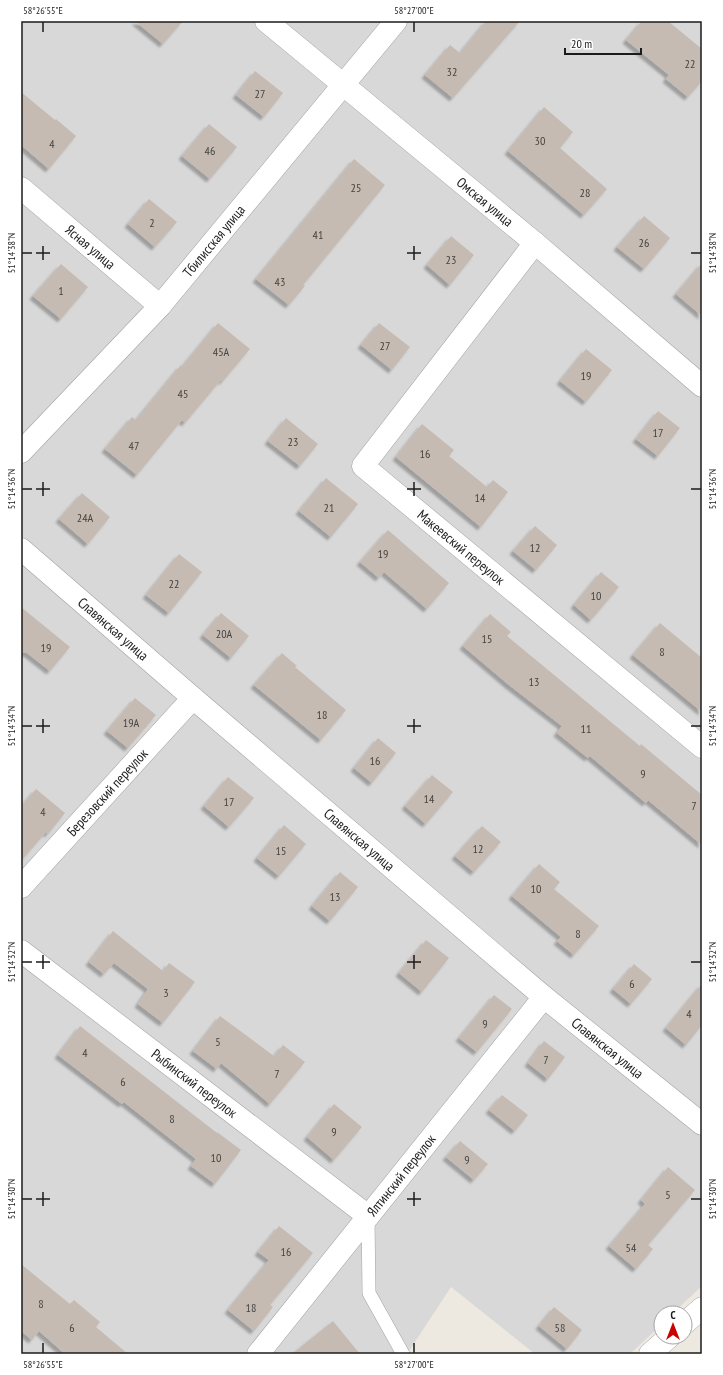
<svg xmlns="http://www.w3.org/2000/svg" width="723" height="1375" viewBox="0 0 723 1375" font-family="'PT Sans Narrow',sans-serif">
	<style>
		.residential { fill: #d9d8d8 }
		.building { fill: #c5bbb3; filter: url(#shadow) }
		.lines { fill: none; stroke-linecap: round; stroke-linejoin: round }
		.lane-casing { stroke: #a2a2a2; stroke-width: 14 }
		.street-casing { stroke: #a2a2a2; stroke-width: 23 }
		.lane { stroke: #fff; stroke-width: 13 }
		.street { stroke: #fff; stroke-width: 22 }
		.ticks { fill: none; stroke: #1b1b1b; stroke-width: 1.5 }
		.labels { text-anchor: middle; stroke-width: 3; stroke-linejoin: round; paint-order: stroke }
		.number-label { font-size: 12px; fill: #464341 }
		.street-label { font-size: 14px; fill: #1b1b1b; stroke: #fff }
		.neatline { fill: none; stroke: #1b1b1b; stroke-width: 1.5 }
		.ticks-label { font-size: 10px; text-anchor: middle; fill: #1b1b1b }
	</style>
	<defs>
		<filter id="shadow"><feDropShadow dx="-3.5" dy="3.5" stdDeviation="1" flood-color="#0004"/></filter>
	</defs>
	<rect width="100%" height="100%" fill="#eee9e0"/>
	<path class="residential" d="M21,21H702V1286L673,1313H661V1325L630,1354H535L451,1287L407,1354H21Z"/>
	<path class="building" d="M135,21H183L163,44Z
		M486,21H520L453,98L425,75L450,45L460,53Z
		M642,21H668L702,49V81L688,97L666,79L669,75L626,40Z
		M255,71L283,93L264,117L236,95Z
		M21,92L55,120L56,119L76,136L49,169L21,145Z
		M544,107L573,132L560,148L607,189L584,215L508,151Z
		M209,124L237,147L210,179L182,156Z
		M354,159L385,185L303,285L305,286L289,305L256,279Z
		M149,199L177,222L155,247L128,224Z
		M644,216L670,238L644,269L617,247Z
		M451,236L474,255L450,285L427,265Z
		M702,263V316L676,294Z
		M61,264L88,287L61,319L33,296Z
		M218,323L250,349L223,381L221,380L185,423L182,420L137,475L105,449L132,417L136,420L181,365L182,367Z
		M379,323L410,347L392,370L361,345Z
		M586,349L612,370L586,402L560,381Z
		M658,411L680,428L658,456L636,439Z
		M286,418L318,444L300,466L268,441Z
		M422,424L454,450L449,456L487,487L493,480L508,492L481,527L396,457Z
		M326,478L358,504L331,537L299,511Z
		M82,493L110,517L88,544L59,519Z
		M535,526L557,545L536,570L513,551Z
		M388,530L449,583L427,609L384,572L379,578L360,562Z
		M179,554L202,572L169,613L146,595Z
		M601,572L619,587L591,620L574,605Z
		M21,607L70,647L50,671L27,653H21Z
		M221,613L249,636L231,658L203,635Z
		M490,614L511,632L507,636L640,746L641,744L702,795V845L648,800L646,803L590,756L588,758L557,733L562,726L509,685L463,646Z
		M660,623L702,658V712L633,655Z
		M282,653L297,666L295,667L346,710L321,740L254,685Z
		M135,698L156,715L128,748L107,731Z
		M378,738L396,753L372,783L354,768Z
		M432,775L453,792L426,824L405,806Z
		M228,777L254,798L229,827L204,806Z
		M36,789L65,813L48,834L46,832L21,861V807Z
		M284,825L306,844L279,876L257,858Z
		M482,826L501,842L474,872L455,856Z
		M539,864L560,882L554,889L599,926L574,955L557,941L561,937L512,896Z
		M340,872L358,887L330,921L312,906Z
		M113,931L163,971L169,963L195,982L163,1023L138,1004L148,989L114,963L104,974L89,962Z
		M426,940L449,958L422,992L399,973Z
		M634,964L652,979L631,1004L613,989Z
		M702,984V1025L686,1045L666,1028Z
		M494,995L512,1009L477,1052L459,1038Z
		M220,1016L274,1056L283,1045L305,1062L270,1104L221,1063L217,1069L193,1051Z
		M80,1026L217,1133V1132L241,1150L215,1184L191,1166L196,1159L124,1102L122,1104L58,1055Z
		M544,1041L565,1057L548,1079L528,1063Z
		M502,1095L528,1115L515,1131L489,1110Z
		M334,1104L362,1127L334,1160L307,1137Z
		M460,1141L488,1164L474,1180L446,1157Z
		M668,1167L695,1190L648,1245L653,1249L636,1269L609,1246L645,1204L641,1200Z
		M279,1226L313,1253L270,1305L273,1307L254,1331L228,1310L269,1260L258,1252Z
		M21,1264L70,1304L74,1300L100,1322L96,1327L128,1354H65L39,1331L32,1340L21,1331Z
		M554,1307L582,1330L567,1349L539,1326Z
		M333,1321L360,1354H292Z"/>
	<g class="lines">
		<defs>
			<path id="lane" d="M368,1218L369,1293L403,1354"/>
			<g id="street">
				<path id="s1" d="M266,21L535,243L702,386"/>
				<path id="s2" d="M21,188L160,306"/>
				<path id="s3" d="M535,243L363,466L702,747"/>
				<path id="s4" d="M21,452L160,306L396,21"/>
				<path id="s5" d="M21,549L193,698L544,997L702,1124"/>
				<path id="s6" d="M21,887L193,698"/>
				<path id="s7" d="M21,951L368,1216"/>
				<path d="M685,1323L702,1308"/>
				<path id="s8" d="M258,1354L544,997"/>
				<path d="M650,1354L669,1337"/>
			</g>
		</defs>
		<use href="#lane" class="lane-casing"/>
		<use href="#street" class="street-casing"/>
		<use href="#lane" class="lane"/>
		<use href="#street" class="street"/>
	</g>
	<path class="ticks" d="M43,22V32M414,22V32M43,246V260M414,246V260M22,253H32M36,253H50M407,253H421M691,253H701M43,482V496M414,482V496M22,489H32M36,489H50M407,489H421M691,489H701M43,719V733M414,719V733M22,726H32M36,726H50M407,726H421M691,726H701M43,955V969M414,955V969M22,962H32M36,962H50M407,962H421M691,962H701M43,1192V1206M414,1192V1206M22,1199H32M36,1199H50M407,1199H421M691,1199H701M43,1343V1353M414,1343V1353"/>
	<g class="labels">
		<g class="number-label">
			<text x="690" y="68">22</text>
			<text x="452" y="76">32</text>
			<text x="260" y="98">27</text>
			<text x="540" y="145">30</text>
			<text x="52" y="148">4</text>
			<text x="210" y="155">46</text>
			<text x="356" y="192">25</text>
			<text x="585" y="197">28</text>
			<text x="152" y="227">2</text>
			<text x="318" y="239">41</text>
			<text x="644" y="247">26</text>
			<text x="451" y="264">23</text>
			<text x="280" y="286">43</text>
			<text x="61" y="295">1</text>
			<text x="385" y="350">27</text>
			<text x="221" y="356">45А</text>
			<text x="586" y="380">19</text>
			<text x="183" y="398">45</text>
			<text x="658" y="437">17</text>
			<text x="293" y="446">23</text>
			<text x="134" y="450">47</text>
			<text x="425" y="458">16</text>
			<text x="480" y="502">14</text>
			<text x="329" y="512">21</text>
			<text x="85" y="522">24А</text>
			<text x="535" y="552">12</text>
			<text x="383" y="558">19</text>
			<text x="174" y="588">22</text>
			<text x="596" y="600">10</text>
			<text x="224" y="638">20А</text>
			<text x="487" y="643">15</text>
			<text x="46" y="652">19</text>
			<text x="662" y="656">8</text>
			<text x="534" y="686">13</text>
			<text x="322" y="719">18</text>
			<text x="131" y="727">19А</text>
			<text x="586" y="733">11</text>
			<text x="375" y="765">16</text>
			<text x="643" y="778">9</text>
			<text x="429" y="803">14</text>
			<text x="229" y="806">17</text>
			<text x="694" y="810">7</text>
			<text x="43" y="816">4</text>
			<text x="478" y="853">12</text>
			<text x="281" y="855">15</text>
			<text x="536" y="893">10</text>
			<text x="335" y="901">13</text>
			<text x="578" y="938">8</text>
			<text x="632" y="988">6</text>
			<text x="166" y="997">3</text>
			<text x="689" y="1018">4</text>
			<text x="485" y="1028">9</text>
			<text x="218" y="1046">5</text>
			<text x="85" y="1057">4</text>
			<text x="546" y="1064">7</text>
			<text x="277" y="1078">7</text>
			<text x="123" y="1086">6</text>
			<text x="172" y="1123">8</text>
			<text x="334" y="1136">9</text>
			<text x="216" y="1162">10</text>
			<text x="467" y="1164">9</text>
			<text x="668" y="1199">5</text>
			<text x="631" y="1252">54</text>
			<text x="286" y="1256">16</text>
			<text x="41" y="1308">8</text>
			<text x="251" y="1312">18</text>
			<text x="72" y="1332">6</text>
			<text x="560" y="1332">58</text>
		</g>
		<g class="street-label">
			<text dy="5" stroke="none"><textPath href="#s1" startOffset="284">Омская улица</textPath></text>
			<text dy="5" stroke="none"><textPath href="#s4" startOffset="286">Тбилисская улица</textPath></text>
			<text dy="5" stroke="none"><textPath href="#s2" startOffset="91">Ясная улица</textPath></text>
			<text dy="5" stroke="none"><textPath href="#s3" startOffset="409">Макеевский переулок</textPath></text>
			<text dy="5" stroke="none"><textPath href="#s5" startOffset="122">Славянская улица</textPath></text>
			<text dy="5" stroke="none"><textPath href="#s6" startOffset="128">Березовский переулок</textPath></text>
			<text dy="5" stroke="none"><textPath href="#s5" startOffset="446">Славянская улица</textPath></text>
			<text dy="5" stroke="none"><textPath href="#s5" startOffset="770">Славянская улица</textPath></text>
			<text dy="5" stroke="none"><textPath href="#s7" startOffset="218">Рыбинский переулок</textPath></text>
			<text dy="5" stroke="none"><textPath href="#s8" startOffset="229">Ялтинский переулок</textPath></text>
		</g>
	</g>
	<rect width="723" height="1375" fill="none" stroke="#ffffff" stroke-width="44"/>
	<g transform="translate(673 1325)"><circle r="19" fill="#ffffff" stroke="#a4a4a4"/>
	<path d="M0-3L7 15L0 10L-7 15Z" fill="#c70500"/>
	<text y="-6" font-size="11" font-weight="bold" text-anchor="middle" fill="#1b1b1b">С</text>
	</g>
	<path d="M565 48v6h76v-6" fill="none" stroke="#1b1b1b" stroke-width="2"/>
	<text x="571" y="48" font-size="12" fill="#1b1b1b" stroke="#ffffff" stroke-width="3" paint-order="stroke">20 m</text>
	<rect x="22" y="22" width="679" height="1331" class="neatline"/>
	<g class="ticks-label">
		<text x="43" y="14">58°26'55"E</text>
		<text x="414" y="14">58°27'00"E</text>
		<text transform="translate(11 253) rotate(-90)" y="4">51°14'38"N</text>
		<text transform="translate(712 253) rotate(-90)" y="4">51°14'38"N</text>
		<text transform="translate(11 489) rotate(-90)" y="4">51°14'36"N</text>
		<text transform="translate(712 489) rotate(-90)" y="4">51°14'36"N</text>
		<text transform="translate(11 726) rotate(-90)" y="4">51°14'34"N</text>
		<text transform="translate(712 726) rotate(-90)" y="4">51°14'34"N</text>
		<text transform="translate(11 962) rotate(-90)" y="4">51°14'32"N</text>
		<text transform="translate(712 962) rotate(-90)" y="4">51°14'32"N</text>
		<text transform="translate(11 1199) rotate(-90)" y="4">51°14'30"N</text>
		<text transform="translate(712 1199) rotate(-90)" y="4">51°14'30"N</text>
		<text x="43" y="1368">58°26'55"E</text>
		<text x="414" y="1368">58°27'00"E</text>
	</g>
</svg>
